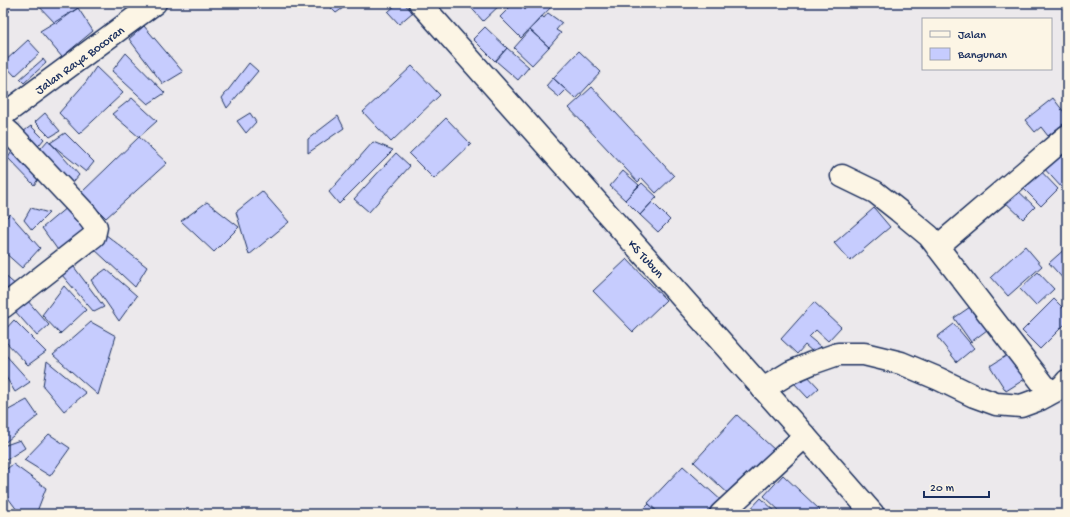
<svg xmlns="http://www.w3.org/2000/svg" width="1070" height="517" viewBox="0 0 1070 517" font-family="'Gochi Hand',sans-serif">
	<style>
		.building { fill: #c6ccfe; stroke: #1b2f5e }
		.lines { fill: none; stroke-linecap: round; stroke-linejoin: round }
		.minor-casing { stroke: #1b2f5e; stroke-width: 25 }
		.major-casing { stroke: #1b2f5e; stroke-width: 25 }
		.minor { stroke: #fcf5e5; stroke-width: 22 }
		.major { stroke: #fcf5e5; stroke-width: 22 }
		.labels { text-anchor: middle; stroke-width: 3; stroke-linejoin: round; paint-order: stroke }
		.street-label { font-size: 13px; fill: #1b2f5e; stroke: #fcf5e5 }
	</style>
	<rect width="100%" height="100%" fill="#ece9ec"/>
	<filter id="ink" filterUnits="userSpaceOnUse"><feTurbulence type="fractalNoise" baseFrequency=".025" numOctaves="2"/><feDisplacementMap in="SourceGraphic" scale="8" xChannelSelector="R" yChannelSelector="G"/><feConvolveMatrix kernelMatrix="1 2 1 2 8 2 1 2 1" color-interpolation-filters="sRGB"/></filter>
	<g filter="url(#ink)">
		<path class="building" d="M36,3H74L78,8L56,24Z
			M326,3H350L336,13Z
			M398,3H403L413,12L399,24L388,12Z
			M467,3H502L483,21Z
			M514,3H518L525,10L532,3H555L521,38L500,17Z
			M3,5L10,11L3,14Z
			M78,8L93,31L62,57L40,31Z
			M548,13L562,23L556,30L561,33L549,47L530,30L542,16L544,18Z
			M144,26L183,72L163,84L129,39Z
			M485,27L507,48L495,61L473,39Z
			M530,30L549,47L532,65L514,48Z
			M28,40L40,53L15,76L3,63Z
			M507,48L529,67L518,80L496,61Z
			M579,51L601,72L576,99L553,78Z
			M126,53L165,93L148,104L112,71Z
			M43,59L46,63L24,83L20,79Z
			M249,63L258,71L227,108L222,98Z
			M412,66L440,95L391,142L363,112Z
			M96,67L123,93L79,134L59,113L86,82Z
			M553,78L566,90L559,97L546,86Z
			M592,87L674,176L656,193L642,178L638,182L569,108Z
			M132,98L157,121L139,137L112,114Z
			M1053,98L1067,116V121L1048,136L1041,127L1035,132L1025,120Z
			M45,113L60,131L50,137L35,122Z
			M250,113L256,122L246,133L237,121Z
			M338,116L344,128L308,153V139Z
			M446,118L471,144L434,179L409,154Z
			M31,126L44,139L35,150L20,134Z
			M65,133L94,162L86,172L50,143Z
			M139,137L167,163L106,218L81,193Z
			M48,140L79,175L69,187L35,155Z
			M373,142L393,150L339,204L329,192Z
			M1067,144V183L1062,188L1042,166Z
			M14,148L42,174L34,185L8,158Z
			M396,153L410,166L369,212L354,199Z
			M1036,166L1058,189L1041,206L1019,184Z
			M623,171L639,185L625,200L610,186Z
			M642,183L657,197L640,215L625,200Z
			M1013,186L1035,207L1023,219L1002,199Z
			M262,191L289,222L249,255L236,212Z
			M207,202L239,227L214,252L181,221Z
			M652,202L670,220L658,232L640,215Z
			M67,207L87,234L60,253L42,228Z
			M31,208L49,213L32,230L24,220Z
			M874,208L890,227L850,261L834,243Z
			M10,214L40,248L22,268L3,251V221Z
			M105,234L147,267L135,287L93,248Z
			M1025,246L1042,266L1008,296L991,277Z
			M1067,247V281L1066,282L1049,263Z
			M627,259L666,300L633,332L593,291Z
			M71,263L104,307L94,312L61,274Z
			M106,269L137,296L119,321L91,280Z
			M1038,272L1054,289L1036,306L1020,289Z
			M3,274L17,286L3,293Z
			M64,286L86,310L60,334L42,315Z
			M26,299L49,325L37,336L14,310Z
			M1054,299L1067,312V322L1040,349L1022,331Z
			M814,302L841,327L828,341L816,330L809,337L821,347L814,353L805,345L797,354L781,339Z
			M970,307L987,330L971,342L954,318Z
			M14,320L46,352L28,365L3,339V332Z
			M91,322L116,336L98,395L53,355Z
			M954,324L974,348L957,362L937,337Z
			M3,352L30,382L15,392L3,372Z
			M1009,354L1025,379L1006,391L990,366Z
			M47,361L86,393L64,411L43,386Z
			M804,372L819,388L808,398L793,382Z
			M27,400L38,416L3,444V413Z
			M737,415L776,451L733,498L694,462Z
			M49,434L70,448L50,476L24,460Z
			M20,440L25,448L3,462V446Z
			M13,464L46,488L36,514H20L3,491V472Z
			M683,466L723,502L712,514H660L648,503Z
			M783,475L820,510L816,514H783L764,496Z
			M761,498L778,514H746Z
			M649,504L658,514H639Z"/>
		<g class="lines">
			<defs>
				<path id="minor" d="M3,115L155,3
					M3,127L11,134L86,214L96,227L94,236L3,307
					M842,176L875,192L899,211L929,236L1050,393
					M937,247L1067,136
					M763,389L791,372L812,363L838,354H864L901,363L939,379L974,396L996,404L1021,406L1040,399L1062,387L1067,381
					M721,514L805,436"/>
				<path id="major" d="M420,3L805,436L873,514"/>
			</defs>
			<use href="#minor" class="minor-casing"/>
			<use href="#major" class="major-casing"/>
			<use href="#minor" class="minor"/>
			<use href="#major" class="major"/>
		</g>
	</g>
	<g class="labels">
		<g class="street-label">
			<text transform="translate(79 59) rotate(-36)" y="5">Jalan Raya Bocoran</text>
			<text transform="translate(647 258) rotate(48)" y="5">KS Tubun</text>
		</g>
	</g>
	<rect width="1070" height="517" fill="none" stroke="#fcf5e5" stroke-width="16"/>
	<rect x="8" y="8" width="1054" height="501" fill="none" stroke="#1b2f5e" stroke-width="1.5" filter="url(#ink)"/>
	<rect x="922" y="18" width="130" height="52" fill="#fcf5e5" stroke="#a2a6af"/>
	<rect x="930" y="31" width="20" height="6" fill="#fcf5e5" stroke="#a2a6af"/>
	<text x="958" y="38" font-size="12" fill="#1b2f5e">Jalan</text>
	<rect x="930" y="48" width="20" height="12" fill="#c6ccfe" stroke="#a2a6af"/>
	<text x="958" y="58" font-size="12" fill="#1b2f5e">Bangunan</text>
	<path d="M924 491v6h65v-6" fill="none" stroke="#1b2f5e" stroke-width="2"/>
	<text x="930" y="491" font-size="12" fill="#1b2f5e" stroke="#fcf5e5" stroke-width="3" paint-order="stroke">20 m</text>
</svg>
